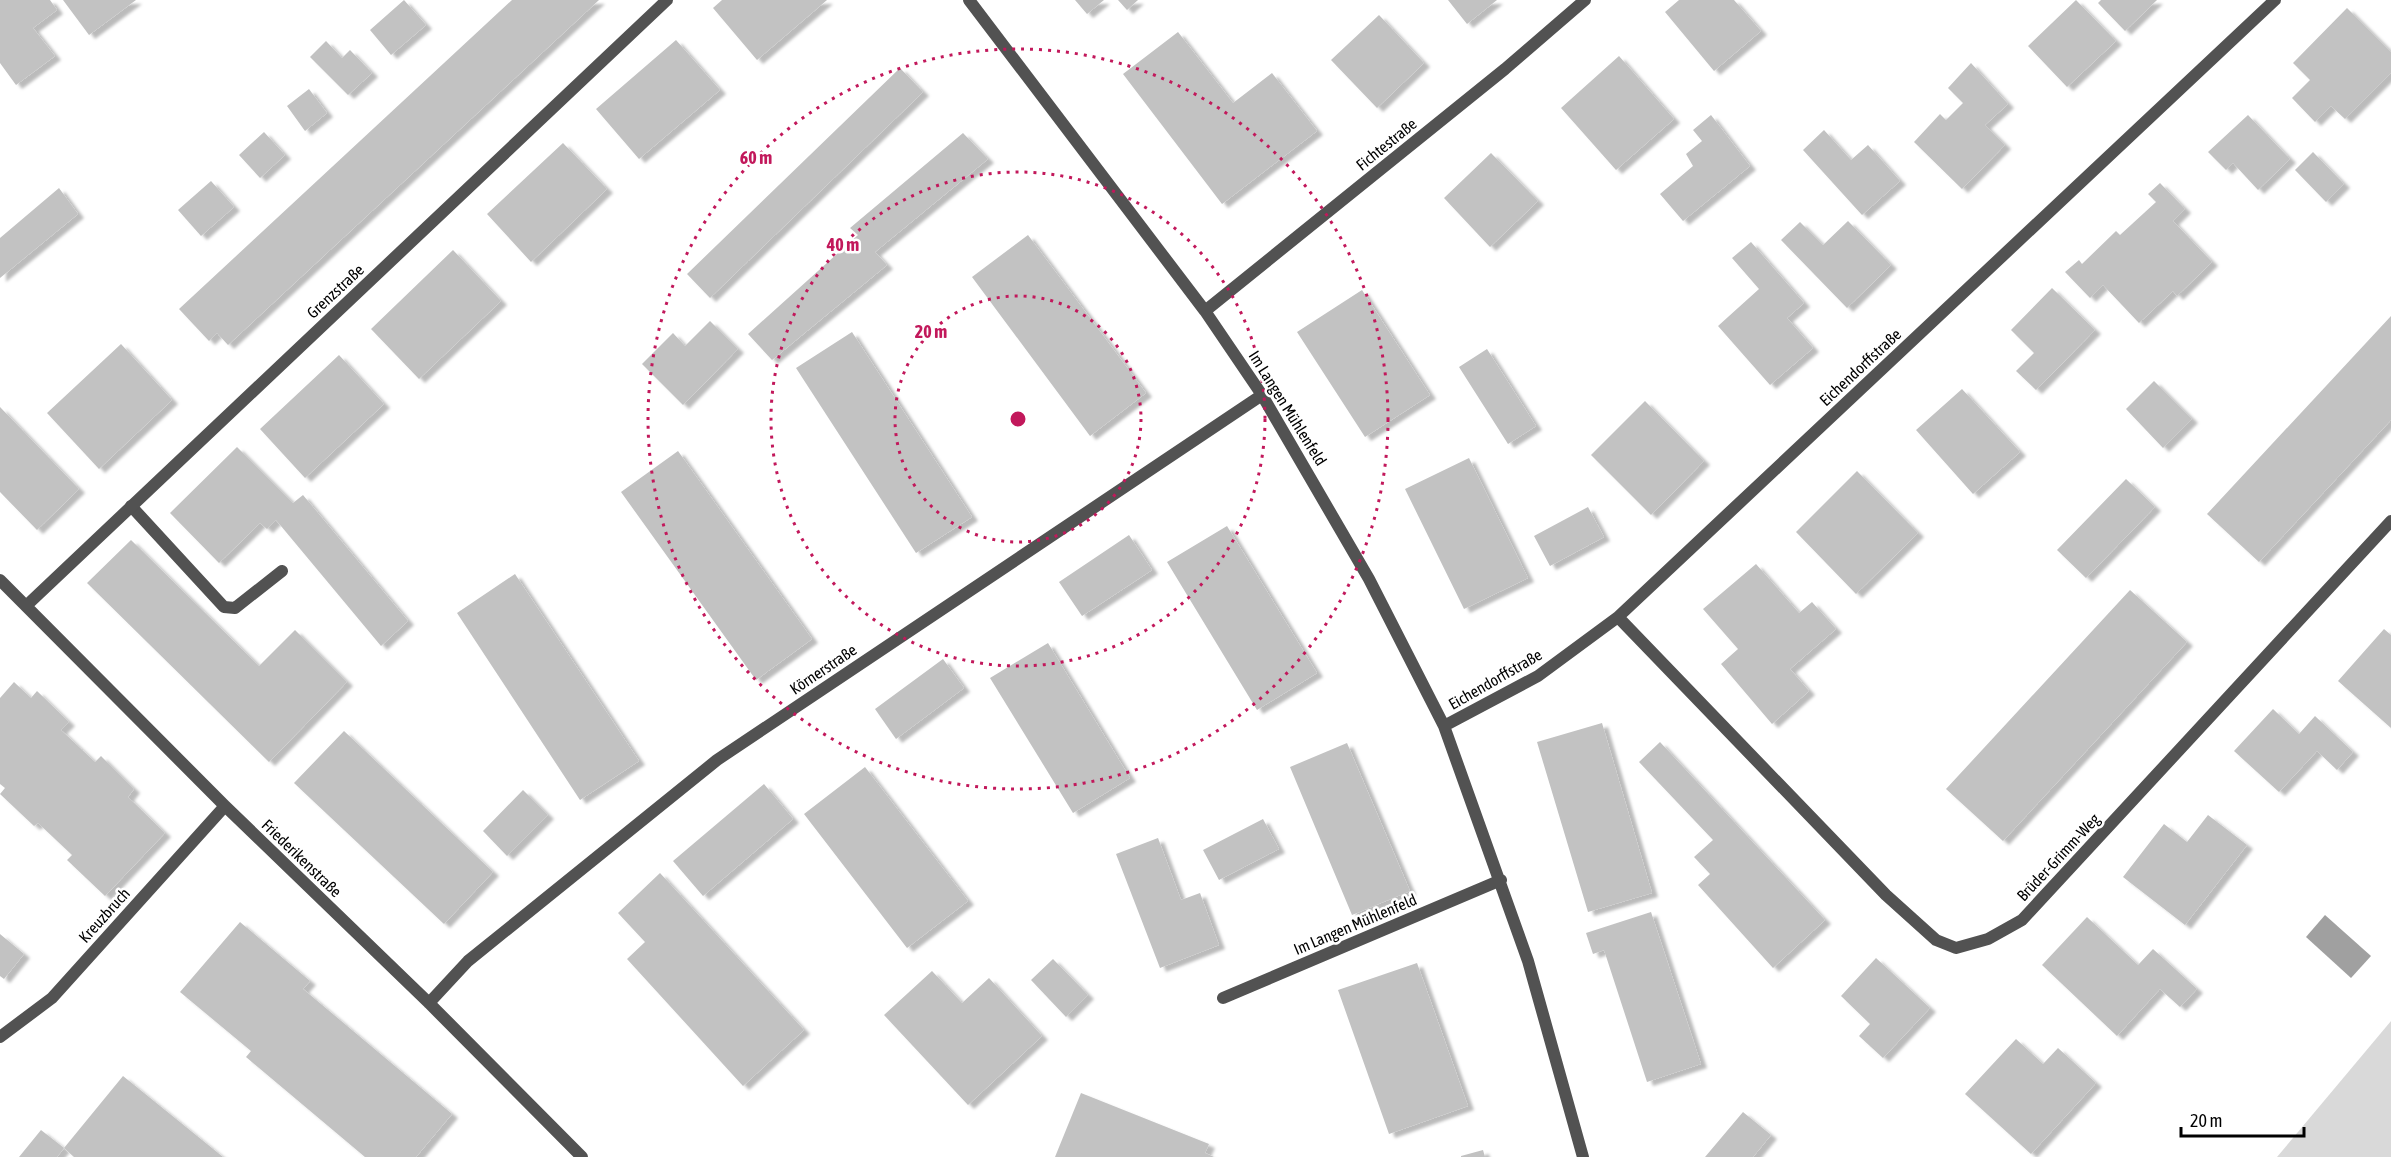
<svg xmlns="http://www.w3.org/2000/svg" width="2391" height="1157" viewBox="0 0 2391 1157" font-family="'Asap Condensed',sans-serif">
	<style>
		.green { fill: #d9d9d9 }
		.water { fill: #a0a0a0 }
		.building { fill: #c2c2c2; filter: url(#shadow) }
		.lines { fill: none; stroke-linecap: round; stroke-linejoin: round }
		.service { stroke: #525252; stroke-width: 12 }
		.minor { stroke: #525252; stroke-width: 12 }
		.ring { fill: none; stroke: #c2185b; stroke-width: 3; stroke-dasharray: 3 6 }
		.labels { text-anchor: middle; stroke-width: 5; stroke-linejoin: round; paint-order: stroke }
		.street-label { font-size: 16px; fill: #000; stroke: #fff }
		.centre { fill: #c2185b; stroke: #fff; stroke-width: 3 }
		.ring-label { font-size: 18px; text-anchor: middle; font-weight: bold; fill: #c2185b; stroke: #fff; stroke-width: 5; stroke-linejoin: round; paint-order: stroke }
	</style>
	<defs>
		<filter id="shadow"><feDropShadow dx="6" dy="4" stdDeviation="1.5" flood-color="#0004"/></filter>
	</defs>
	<rect width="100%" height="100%" fill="#fff"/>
	<path class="green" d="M2391,1021V1157H2277Z"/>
	<path class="water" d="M2325,915L2371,956L2351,978L2306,937Z"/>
	<path class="building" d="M0,0H50L57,10L33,28L55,56L16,85L0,63Z
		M63,0H136L89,35Z
		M404,0L426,25L391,55L370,30Z
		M512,0H599L228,345L217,333L209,341L179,309Z
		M722,0H827L757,60L713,8Z
		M1075,0H1104L1087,14Z
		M1118,0H1138L1127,10Z
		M1448,0H1497L1467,24Z
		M1679,0H1734L1761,31L1714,71L1665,12Z
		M2076,0L2116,41L2067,87L2028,46Z
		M2101,0H2157L2125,31L2098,3Z
		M2347,8L2391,52V73L2345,119L2331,106L2315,122L2292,98L2310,80L2293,63Z
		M1379,15L1424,63L1377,108L1331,60Z
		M1178,32L1233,103L1272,73L1317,131L1222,204L1123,74Z
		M676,40L720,90L639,159L596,109Z
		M326,41L342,58L350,50L372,73L348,95L310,57Z
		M1619,56L1674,119L1616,170L1561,108Z
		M1971,63L2008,104L1985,125L2005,145L1962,189L1914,142L1940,114L1946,120L1963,103L1948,88Z
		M900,68L923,92L710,298L687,274Z
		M309,89L327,113L305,131L287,106Z
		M1711,115L1750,166L1683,221L1660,194L1693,166L1686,154L1702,141L1693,130Z
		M2248,115L2290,159L2258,190L2233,163L2226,170L2208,152Z
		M1824,130L1851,160L1868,145L1900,181L1862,215L1803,150Z
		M264,132L285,155L260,178L239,155Z
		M963,133L988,159L875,252L887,265L772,360L748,334L858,235L850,228Z
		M563,143L607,189L531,262L487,214Z
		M2313,152L2344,184L2326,202L2295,170Z
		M1491,153L1538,201L1490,247L1444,198Z
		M211,181L234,207L201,236L178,210Z
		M2160,183L2185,209L2173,221L2212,262L2177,296L2173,291L2139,323L2103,285L2090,298L2065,272L2079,260L2082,264L2116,231L2120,235L2156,202L2148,194Z
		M59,188L78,214L0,278V238Z
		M1848,221L1891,265L1847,308L1781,240L1800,222L1823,245Z
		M1028,235L1146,393L1090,436L972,277Z
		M1751,242L1804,303L1787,318L1813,348L1770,385L1718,326L1759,289L1732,258Z
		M453,250L501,301L419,379L371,329Z
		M2052,288L2095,330L2036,390L2016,371L2034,353L2011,330Z
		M1362,290L1430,395L1365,437L1297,332Z
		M2391,316V420L2259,562L2207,514Z
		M710,321L738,349L683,405L642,364L673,333L685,346Z
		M852,332L972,517L916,553L796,368Z
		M121,344L172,400L99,469L47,413Z
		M1487,349L1536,426L1508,444L1459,367Z
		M339,355L384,404L305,478L260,429Z
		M2154,381L2192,419L2163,448L2126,409Z
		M1962,389L2020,452L1973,494L1916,430Z
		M1645,401L1704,461L1651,515L1591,455Z
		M0,407L79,489L37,530L0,492Z
		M237,447L293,503L303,495L408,621L381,646L276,520L267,529L260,523L219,563L170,513Z
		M678,451L812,639L756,680L621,492Z
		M1469,458L1528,578L1464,609L1405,489Z
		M1857,471L1918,533L1856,594L1796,532Z
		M2126,479L2155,507L2086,578L2057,550Z
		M1588,507L1604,537L1550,566L1534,536Z
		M1227,526L1317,673L1257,710L1167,562Z
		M1129,535L1152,570L1082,616L1059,582Z
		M131,540L259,666L295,630L347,682L269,762L87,583Z
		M1756,564L1799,613L1812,602L1836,629L1790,669L1809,691L1772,724L1721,664L1738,649L1703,609Z
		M515,574L639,761L580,800L457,613Z
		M2130,590L2187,642L2003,841L1946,789Z
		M2384,629L2391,635V728L2338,681Z
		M1048,643L1130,778L1073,813L990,678Z
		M943,659L964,688L896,739L875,709Z
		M14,682L31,698L37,691L69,722L61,730L95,762L101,756L134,789L128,797L165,833L105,896L67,860L72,855L38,823L34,826L0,794L5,788L0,784V698Z
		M2273,709L2299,734L2315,716L2353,752L2337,770L2317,751L2279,792L2234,751Z
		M1602,723L1652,893L1588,912L1537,742Z
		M344,731L493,872L444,924L294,783Z
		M1660,742L1825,920L1773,968L1698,885L1710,874L1694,857L1713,840L1639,762Z
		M1347,743L1410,891L1352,915L1290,767Z
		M865,767L968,901L907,948L804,814Z
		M764,784L793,819L703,896L673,861Z
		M523,790L548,815L507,856L483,831Z
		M2208,815L2247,845L2185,925L2123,877L2164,824L2187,842Z
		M1263,819L1279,849L1219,880L1203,850Z
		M1158,838L1181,900L1200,893L1219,945L1160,968L1116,854Z
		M660,873L804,1030L743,1086L627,959L645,942L618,913Z
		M1651,912L1701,1064L1647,1082L1604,950L1593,954L1586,933Z
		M2087,917L2138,965L2153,949L2197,989L2180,1007L2160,989L2117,1036L2042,965Z
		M240,922L310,981L303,989L452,1114L416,1157H365L246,1057L251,1051L180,992Z
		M0,934L24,954L4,979L0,976Z
		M1876,958L1930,1008L1883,1058L1859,1036L1870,1024L1841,996Z
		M1053,959L1088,995L1066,1017L1031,980Z
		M1417,963L1468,1106L1389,1134L1338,990Z
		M932,971L962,1003L989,978L1042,1036L968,1105L884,1015Z
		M2016,1039L2043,1064L2058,1048L2096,1083L2031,1154L1965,1094Z
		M123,1076L223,1157H74L64,1148Z
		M1081,1093L1209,1144L1205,1153L1214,1157H1055Z
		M1743,1112L1771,1135L1753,1157H1705Z
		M41,1130L64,1148L57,1157H19Z
		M1483,1150L1485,1157H1461V1156Z"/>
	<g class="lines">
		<path class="service" d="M131,506L224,607L235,608L282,571"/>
		<path class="minor" d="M969,0L1205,311L1262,395L1369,579L1444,726L1528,961L1583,1157
			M1205,311L1505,69L1585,0
			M0,580L225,806L429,1003L582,1157
			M26,606L667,0
			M1618,617L1886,895L1936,940L1956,948L1988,939L2022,920L2391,521
			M1444,726L1538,676L1618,617L2275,0
			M1223,998L1501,880
			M429,1003L468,961L717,760L1262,395
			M0,1037L52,998L225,806"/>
	</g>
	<g class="ring">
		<circle cx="1018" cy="419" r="123"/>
		<circle cx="1018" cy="419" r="247"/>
		<circle cx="1018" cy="419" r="370"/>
	</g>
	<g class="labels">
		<g class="street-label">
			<text transform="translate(1386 144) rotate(-39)" y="6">Fichtestraße</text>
			<text transform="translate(335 291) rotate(-43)" y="6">Grenzstraße</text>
			<text transform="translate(1860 367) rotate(-43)" y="6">Eichendorffstraße</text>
			<text transform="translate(1288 408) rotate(58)" y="6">Im Langen Mühlenfeld</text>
			<text transform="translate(823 669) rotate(-34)" y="6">Körnerstraße</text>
			<text transform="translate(1495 679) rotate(-30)" y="6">Eichendorffstraße</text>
			<text transform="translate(2058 857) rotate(-47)" y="6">Brüder-Grimm-Weg</text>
			<text transform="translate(302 858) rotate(44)" y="6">Friederikenstraße</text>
			<text transform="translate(104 915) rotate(-48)" y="6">Kreuzbruch</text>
			<text transform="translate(1355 924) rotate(-23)" y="6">Im Langen Mühlenfeld</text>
		</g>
	</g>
	<circle cx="1018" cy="419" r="9" class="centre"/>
	<g class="ring-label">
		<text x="756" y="164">60 m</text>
		<text x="843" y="251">40 m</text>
		<text x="931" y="338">20 m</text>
	</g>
	<path d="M2181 1127v9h123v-9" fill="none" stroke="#000000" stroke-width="3"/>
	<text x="2190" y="1127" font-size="18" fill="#000000" stroke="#ffffff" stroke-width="4.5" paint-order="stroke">20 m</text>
</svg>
